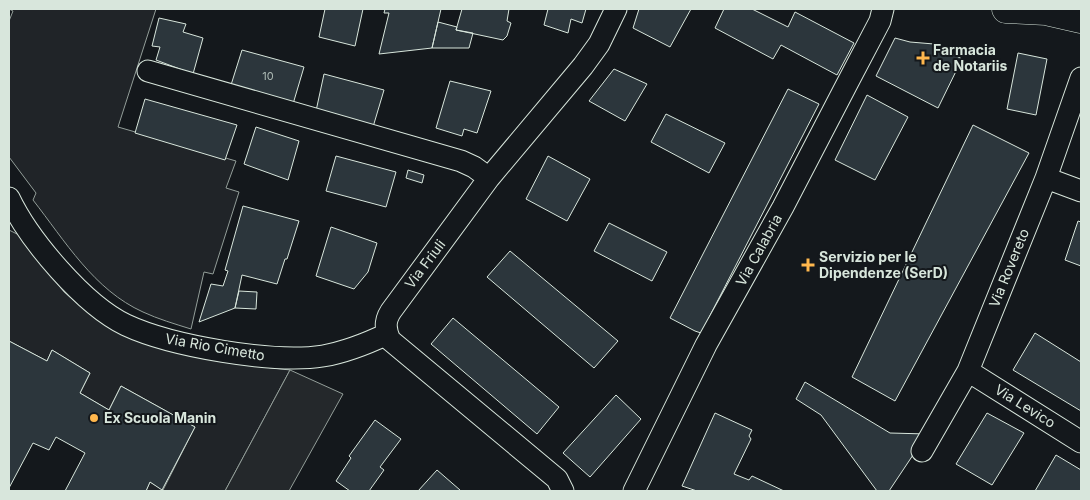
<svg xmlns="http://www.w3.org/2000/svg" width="1090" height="500" viewBox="0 0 1090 500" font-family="Inter,sans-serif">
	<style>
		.green { fill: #202428; stroke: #939e99 }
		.parking { fill: #24282b; stroke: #939e99 }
		.building { fill: #2c363c; stroke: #d8e6dc }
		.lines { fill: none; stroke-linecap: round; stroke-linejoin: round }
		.street-casing { stroke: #d8e6dc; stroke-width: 23 }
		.secondary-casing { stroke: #d8e6dc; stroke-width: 29 }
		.street { stroke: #14181c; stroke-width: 21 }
		.secondary { stroke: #14181c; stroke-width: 28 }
		.poi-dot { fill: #ffb74d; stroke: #14181c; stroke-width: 2 }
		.labels { text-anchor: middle; stroke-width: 4; stroke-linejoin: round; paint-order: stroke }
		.number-label { font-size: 11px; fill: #adbab4 }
		.poi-label { font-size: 14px; font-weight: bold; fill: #d8e6dc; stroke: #14181c; text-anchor: start }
		.street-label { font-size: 14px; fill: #d8e6dc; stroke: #14181c }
	</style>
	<rect width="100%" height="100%" fill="#14181c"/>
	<path class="green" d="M9,9H156L118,127L236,161L226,188L239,192L213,274L204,272L191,329C175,324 158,319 143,312C94,290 65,241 33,200L36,193L9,157V21L13,11Z
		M9,230L21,236L64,292L91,315L112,329L255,366L290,370L225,491H146L150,482L163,490L195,427L121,386L109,410L80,393L90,373L52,350L47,361L9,341Z"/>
	<path class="parking" d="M290,370L343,394L289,491H225Z"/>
	<path class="building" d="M325,9H363L355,46L319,37Z
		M385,9H441L432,48L379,54L389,13H384Z
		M462,9H509L507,21L511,23L507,36L503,40L456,30Z
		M548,9H586L582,23L571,19L568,33L544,25Z
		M639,9H691L670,47L633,28Z
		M724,9H752L788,27L795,12L854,43L837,75L781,45L773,59L715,28Z
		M159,18L186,24L183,32L203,38L193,74L156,60L160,47L152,46Z
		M438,22L457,27L456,30L473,33L469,48H432Z
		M895,38L910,42L934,44L962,59L938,108L876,76Z
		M242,50L304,67L293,104L231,85Z
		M1018,53L1047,59L1036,115L1007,109Z
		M614,69L647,84L625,121L589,101Z
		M324,74L384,90L373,127L316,111Z
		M450,81L491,91L477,133L464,129L462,136L436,128Z
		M788,89L819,104L701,333L695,331L670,318Z
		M867,95L908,117L875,180L835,160Z
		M145,99L237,125L225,160L135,133Z
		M666,114L725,143L709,173L651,142Z
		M973,125L1029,153L895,401L852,377Z
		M256,127L299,141L288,180L244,164Z
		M336,156L396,172L386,207L326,191Z
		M548,156L590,179L567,221L526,199Z
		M408,170L424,175L422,183L406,178Z
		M243,206L299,221L287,259H285L277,284L242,275L235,308L199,322L211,284L223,286L228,271L225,270Z
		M1078,221L1081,222V266L1065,260Z
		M609,223L667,252L652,281L594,251Z
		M331,227L377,243L368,272L354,289L316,276Z
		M510,251L618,341L594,368L487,277Z
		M239,291L257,292L256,309L235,308Z
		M453,318L559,407L537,434L431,344Z
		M1035,333L1081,362V411L1013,370Z
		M9,341L47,361L52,350L90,373L80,393L109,410L121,386L195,427L162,490L150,482L146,491H65L85,453L56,437L49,450L33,443L9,488Z
		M805,382L890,433L927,434L889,491H877L821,415L796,399Z
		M616,395L641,419L590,477L563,453Z
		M715,413L752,430L749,436L751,439L734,474L749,480L752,476L784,491H697L682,486Z
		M987,413L1024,433L992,485L956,464Z
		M375,420L401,439L380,467L384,470L369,491H350L336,481L351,458L349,456Z
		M1056,455L1081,470V491H1035Z
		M437,470L460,490L459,491H418Z"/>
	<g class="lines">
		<defs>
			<path id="street" d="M148,71L461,161L474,167L489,178
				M1046,178L1081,191
				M9,198C29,240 84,305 126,325C171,346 274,364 323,356C346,352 366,344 387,334
				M968,371L1081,442
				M922,451L968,371L1046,178L1081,78
				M563,491L557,479L390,340C384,327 385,318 394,307L489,178L583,66L599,44L616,9
				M634,491L706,345L783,207L848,82L880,21L883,9"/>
			<path id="secondary" d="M1006,9L1046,11L1081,19"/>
		</defs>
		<use href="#street" class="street-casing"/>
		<use href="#secondary" class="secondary-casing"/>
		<use href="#street" class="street"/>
		<use href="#secondary" class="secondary"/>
	</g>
	<g class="poi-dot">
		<path d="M920.5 50.5h5v5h5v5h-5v5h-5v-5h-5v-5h5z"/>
		<path d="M805.5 257.5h5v5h5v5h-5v5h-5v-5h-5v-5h5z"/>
		<circle cx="94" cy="418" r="5"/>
	</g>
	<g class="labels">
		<g class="number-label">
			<text x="268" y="80">10</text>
		</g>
		<g class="poi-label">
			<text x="933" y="55">Farmacia<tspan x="933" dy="16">de Notariis</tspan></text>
			<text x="819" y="262">Servizio per le<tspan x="819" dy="16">Dipendenze (SerD)</tspan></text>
			<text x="104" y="423">Ex Scuola Manin</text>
		</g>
		<g class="street-label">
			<text transform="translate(759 250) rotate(-61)" y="5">Via Calabria</text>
			<text transform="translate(425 264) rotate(-53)" y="5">Via Friuli</text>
			<text transform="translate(1009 268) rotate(-68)" y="5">Via Rovereto</text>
			<text transform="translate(215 347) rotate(10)" y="5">Via Rio Cimetto</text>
			<text transform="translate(1025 406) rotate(32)" y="5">Via Levico</text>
		</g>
	</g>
	<rect width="1090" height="500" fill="none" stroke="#d8e6dc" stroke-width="20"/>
</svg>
